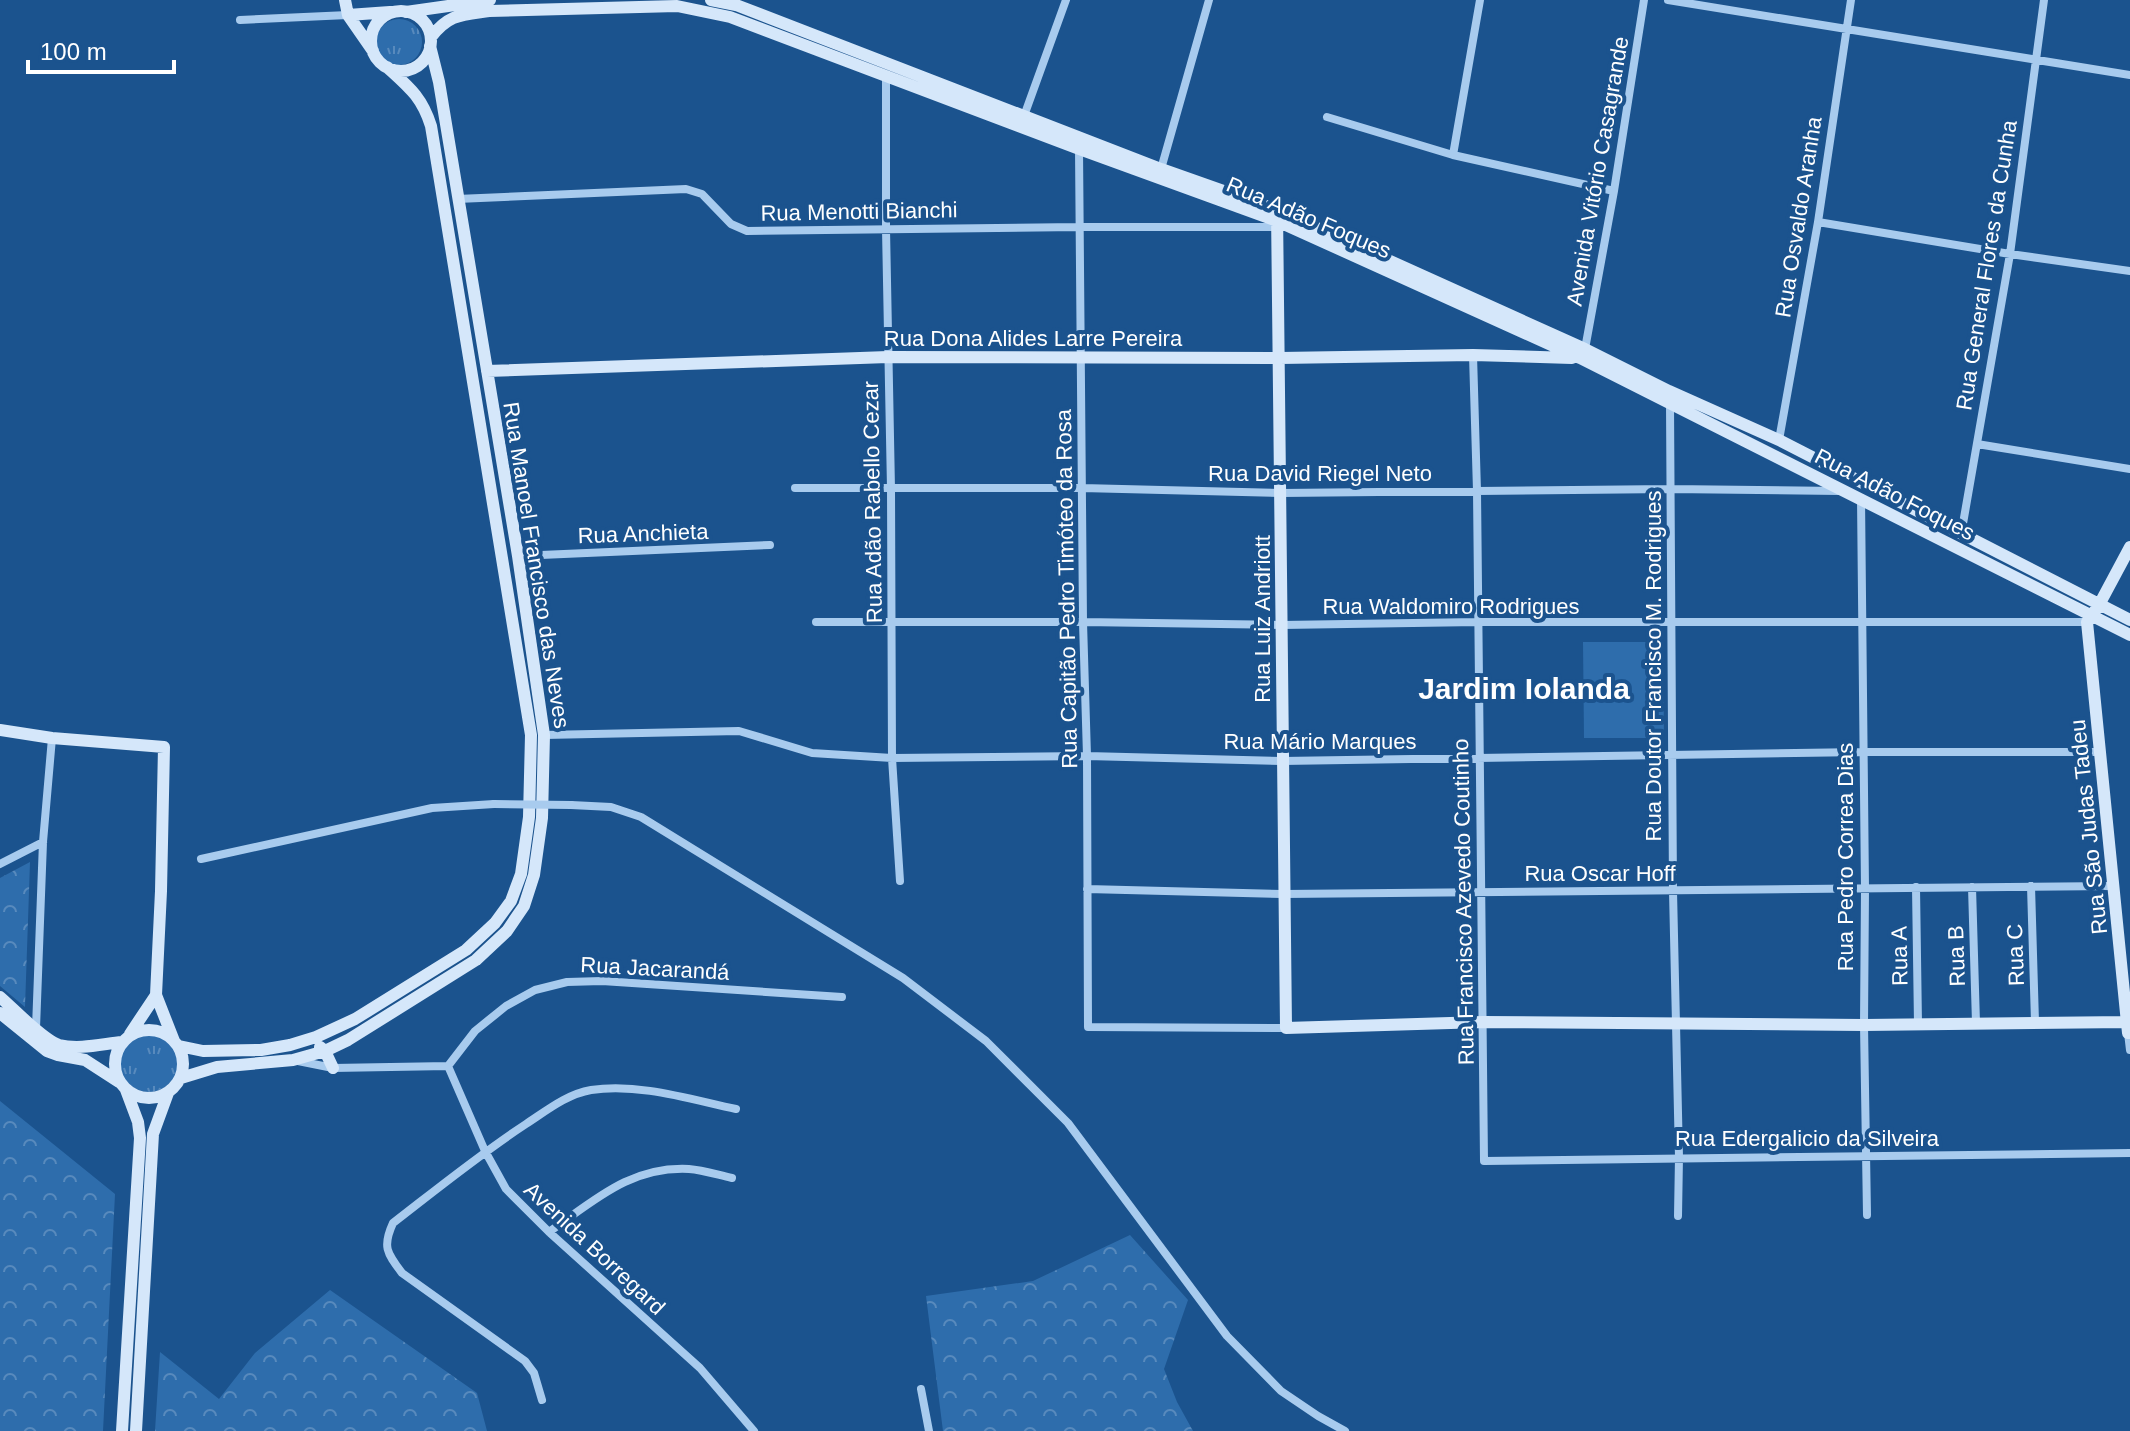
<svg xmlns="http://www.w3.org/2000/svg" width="2130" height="1431" viewBox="0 0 2130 1431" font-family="Helvetica,sans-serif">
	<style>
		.grass { fill: url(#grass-tufts) }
		.forest { fill: url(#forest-crowns) }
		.pitch { fill: #2e6dac }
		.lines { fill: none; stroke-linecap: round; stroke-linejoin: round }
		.street { stroke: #a8cbee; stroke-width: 8 }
		.secondary { stroke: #d5e7fa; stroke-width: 12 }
		.street-bridge { stroke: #a8cbee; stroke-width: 8 }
		.labels { text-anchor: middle; stroke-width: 8; stroke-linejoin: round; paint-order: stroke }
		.street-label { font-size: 22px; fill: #fff; stroke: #1b538e }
		.district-label { font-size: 30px; font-weight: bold; fill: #fff; stroke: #1b538e }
	</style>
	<defs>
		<pattern id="grass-tufts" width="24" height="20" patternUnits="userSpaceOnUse" patternTransform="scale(2)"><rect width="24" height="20" fill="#2e6dac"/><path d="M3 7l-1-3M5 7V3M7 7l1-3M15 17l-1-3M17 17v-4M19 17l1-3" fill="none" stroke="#588abd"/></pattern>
		<pattern id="forest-crowns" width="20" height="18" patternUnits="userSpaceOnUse" patternTransform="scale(2)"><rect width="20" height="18" fill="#2e6dac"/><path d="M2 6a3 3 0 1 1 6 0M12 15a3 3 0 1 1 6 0" fill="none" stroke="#588abd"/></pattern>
	</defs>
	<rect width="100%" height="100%" fill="#1b538e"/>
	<path class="grass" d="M376 42a23 23 0 1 1 46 0a23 23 0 1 1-46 0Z
		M120 1063a29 29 0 1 1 58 0a29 29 0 1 1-58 0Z"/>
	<path class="forest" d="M30,862L25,1007L0,986V878Z
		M0,1101L115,1194L103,1431H0Z
		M1130,1235L1188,1300L1164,1369L1177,1402L1193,1431H943L926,1296L1033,1281Z
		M330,1290L477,1393L487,1431H155L160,1352L219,1399L255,1353Z"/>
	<path class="pitch" d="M1583,642H1663L1664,738H1584Z"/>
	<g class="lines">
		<path class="street" d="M1668,0L2130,75
			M240,20L348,15
			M886,75V229L891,489L892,758L900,881
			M1024,116L1066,0
			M1327,117L1453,155L1614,191
			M1079,149L1083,622L1087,756L1088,1027L1286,1028
			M1453,155L1480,0
			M1161,169L1209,0
			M457,199L686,189L702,194L731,224L747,231L1079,227H1277
			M1818,222L2010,254L2130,271
			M1585,349L1614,191L1644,0
			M1473,355L1477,491L1484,1161L2130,1153
			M1670,404L1673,891L1679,1157L1678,1216
			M1779,440L1818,222L1851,0
			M1977,444L2130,469
			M795,488H1082L1281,493L1670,489L1840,491
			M1861,498L1865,889L1864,1025L1867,1215
			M1961,535L2010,254L2044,0
			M518,556L770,545
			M816,622H1083L1282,625L1478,622H2087
			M544,735L739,731L812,753L892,758L1087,756L1282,761L1863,752H2101
			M571,805L611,807L641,817L903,978L986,1041L1068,1123L1227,1336L1281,1391L1318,1416L1345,1431
			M201,859L432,808L494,804
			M0,864L43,842
			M2031,886L2035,1022
			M1916,887L1918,1024
			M1972,887L1976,1023
			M1087,889L1283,894L2114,886
			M36,1028L43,842L52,738
			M2128,1033L2130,1050
			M298,1061L333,1068L448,1066
			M448,1066L485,1151L506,1189L549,1232L700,1368L754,1431
			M448,1066L475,1031L506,1006L535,990L567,982L602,981L842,997
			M549,1232C594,1201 630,1166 689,1169C703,1170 718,1175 732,1178
			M921,1389L929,1431
			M542,1400L534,1373L525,1361L402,1273C387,1253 382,1247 393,1223C437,1189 480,1154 526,1124C546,1111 567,1094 591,1090C639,1083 689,1099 736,1109"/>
		<path class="secondary" d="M345,0L348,15L373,51
			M711,0L736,5L1161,169L1277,210L1585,349L1669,391L1779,440L2130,620
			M371 41a30 30 0 1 1 60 0a30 30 0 1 1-60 0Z
			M406,12L490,0
			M348,15L390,12
			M431,37C449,14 461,15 489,11L677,6L730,17L1079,149L1277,221L1580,358L2130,635
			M1277,210L1286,1028L1483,1022L1864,1025L2127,1022
			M487,371L888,357L1280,358L1473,355L1572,358
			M2130,547L2099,605L2087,622L2128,1033H2130
			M0,730L52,738L164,747L161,891L156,995L174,1041
			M0,997C14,1009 43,1040 59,1045C79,1050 102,1044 122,1042
			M0,1013L47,1051L58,1055L85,1060L119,1082
			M115 1064a34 34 0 1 1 68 0a34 34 0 1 1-68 0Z
			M130,1034L156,995
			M179,1046L203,1051L261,1050L290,1045L316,1037L355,1019L466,950L495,923L511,901L521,874L529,817L531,735L431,126C422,97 409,87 387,67
			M320,1047L325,1051L333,1068
			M181,1078L217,1067L293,1060L325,1051L348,1040L476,960L507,931L524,906L534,875L542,818L544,735L518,556L439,82L430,46
			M122,1431L140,1138L138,1122L126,1090
			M136,1431L153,1134L168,1093"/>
		<path class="street-bridge" d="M494,804L571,805"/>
	</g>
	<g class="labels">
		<g class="street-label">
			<text transform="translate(1597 171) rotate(-80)" y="8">Avenida Vitório Casagrande</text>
			<text transform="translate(859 211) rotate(-1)" y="8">Rua Menotti Bianchi</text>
			<text transform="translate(1309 217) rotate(23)" y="8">Rua Adão Foques</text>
			<text transform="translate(1798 217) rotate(-81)" y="8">Rua Osvaldo Aranha</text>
			<text transform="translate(1986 265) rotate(-81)" y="8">Rua General Flores da Cunha</text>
			<text x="1033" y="346">Rua Dona Alides Larre Pereira</text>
			<text x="1320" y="481">Rua David Riegel Neto</text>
			<text transform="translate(1895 494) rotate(27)" y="8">Rua Adão Foques</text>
			<text transform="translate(872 502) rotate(-91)" y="8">Rua Adão Rabello Cezar</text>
			<text transform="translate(643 533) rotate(-2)" y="8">Rua Anchieta</text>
			<text transform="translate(537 565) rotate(81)" y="8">Rua Manoel Francisco das Neves</text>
			<text transform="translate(1066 589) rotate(-91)" y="8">Rua Capitão Pedro Timóteo da Rosa</text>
			<text x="1451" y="614">Rua Waldomiro Rodrigues</text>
			<text transform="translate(1262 619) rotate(-90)" y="8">Rua Luiz Andriott</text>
			<text transform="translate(1653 666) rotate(-90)" y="8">Rua Doutor Francisco M. Rodrigues</text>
			<text x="1320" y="749">Rua Mário Marques</text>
			<text transform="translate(2088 827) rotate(-96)" y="8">Rua São Judas Tadeu</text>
			<text transform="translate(1845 857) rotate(-90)" y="8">Rua Pedro Correa Dias</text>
			<text x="1600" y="881">Rua Oscar Hoff</text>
			<text transform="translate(1463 902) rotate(-91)" y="8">Rua Francisco Azevedo Coutinho</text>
			<text transform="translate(2015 955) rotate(-92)" y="8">Rua C</text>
			<text transform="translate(1899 956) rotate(-91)" y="8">Rua A</text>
			<text transform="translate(1956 956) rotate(-92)" y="8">Rua B</text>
			<text transform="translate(655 968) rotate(3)" y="8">Rua Jacarandá</text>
			<text x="1807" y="1146">Rua Edergalicio da Silveira</text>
			<text transform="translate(595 1248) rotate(43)" y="8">Avenida Borregard</text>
		</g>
		<g class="district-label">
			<text x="1524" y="699">Jardim Iolanda</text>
		</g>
	</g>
	<path d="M28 60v12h146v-12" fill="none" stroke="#ffffff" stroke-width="4"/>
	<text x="40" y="60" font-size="24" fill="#ffffff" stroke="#1b538e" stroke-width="6" paint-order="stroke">100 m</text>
</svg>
